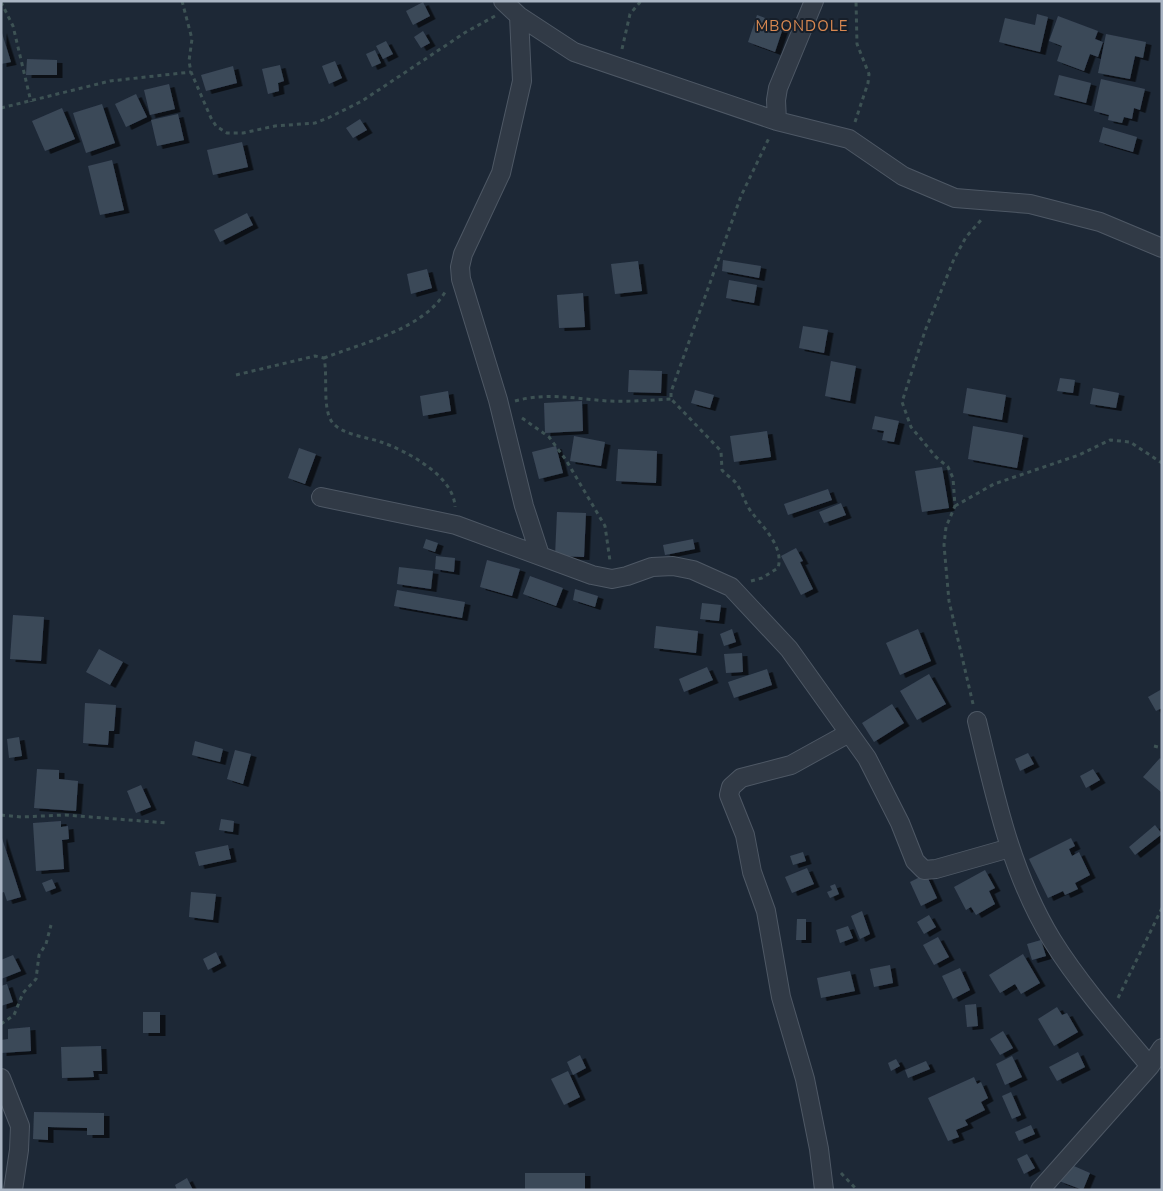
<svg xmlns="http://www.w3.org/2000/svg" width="1163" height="1191" viewBox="0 0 1163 1191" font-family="'Nunito Sans',sans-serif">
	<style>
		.building { fill: #3b4859; filter: url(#shadow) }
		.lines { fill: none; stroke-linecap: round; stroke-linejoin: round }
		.minor-casing { stroke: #4e5865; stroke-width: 20 }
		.path { stroke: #3d5254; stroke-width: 3; stroke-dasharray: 4 4; stroke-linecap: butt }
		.minor { stroke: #313a46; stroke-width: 18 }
		.labels { text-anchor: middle; stroke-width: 4; stroke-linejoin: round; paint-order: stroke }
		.quarter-label { font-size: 15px; letter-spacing: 1px; fill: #d88851; stroke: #171f2a }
	</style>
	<defs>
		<filter id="shadow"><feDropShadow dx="5.5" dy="3" stdDeviation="0" flood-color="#0009"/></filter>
	</defs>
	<rect width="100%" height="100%" fill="#1d2836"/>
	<path class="building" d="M423,2L430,16L413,25L406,11Z
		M1037,14L1048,17L1040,52L999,42L1005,18L1035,25Z
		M757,15L784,25L775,52L748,42Z
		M1058,16L1098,31L1095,39L1103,42L1098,57L1090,54L1084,71L1057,61L1062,46L1049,41Z
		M1,30L11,62L1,64Z
		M423,31L430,43L421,48L414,37Z
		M1106,34L1146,42L1143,58L1135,56L1130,79L1098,73Z
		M386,41L393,54L383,59L376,46Z
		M375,50L381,63L372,67L366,54Z
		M27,59L57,60V75H26Z
		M335,61L342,78L329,84L322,66Z
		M280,65L284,81L278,83L279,91L268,94L262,69Z
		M233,66L237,83L206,91L201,75Z
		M1059,75L1091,83L1086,103L1054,95Z
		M1101,79L1145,89L1140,110L1134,108L1132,119L1124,117L1122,123L1108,120L1109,115L1094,111Z
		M169,84L175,109L150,115L144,90Z
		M136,94L147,117L126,127L115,104Z
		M102,104L115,143L86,153L73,113Z
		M62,108L75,139L45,151L32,121Z
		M178,114L184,140L157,146L151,120Z
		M360,119L367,130L353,138L346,128Z
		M1103,127L1137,137L1133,152L1099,142Z
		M242,142L248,167L213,175L207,150Z
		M112,160L124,210L100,215L88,166Z
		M247,213L253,225L220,242L214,230Z
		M723,260L761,266L759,278L722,271Z
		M638,261L642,291L615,294L611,264Z
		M427,269L432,288L411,294L407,274Z
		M729,280L757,285L754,303L726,298Z
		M583,293L585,327L559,328L557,295Z
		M803,326L828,330L824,353L799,348Z
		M831,361L856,366L850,401L825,396Z
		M629,370L662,371L661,393L628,392Z
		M1060,378L1075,380L1073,393L1057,391Z
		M967,388L1006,395L1002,420L963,413Z
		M1093,388L1119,393L1116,408L1090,404Z
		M695,390L714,395L710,408L691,403Z
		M448,391L451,411L423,416L420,396Z
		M582,401L583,431L545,433L544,403Z
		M875,416L899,421L894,442L882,440L884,431L872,429Z
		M973,426L1023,435L1017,468L968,459Z
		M767,431L771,457L734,462L730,436Z
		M574,436L605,442L601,466L570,461Z
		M556,446L563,473L539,479L532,452Z
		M299,448L316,454L305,484L288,478Z
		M618,449L657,451L656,483L616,481Z
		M942,467L949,508L922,512L915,471Z
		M828,489L832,500L788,515L784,504Z
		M841,503L846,515L824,523L819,512Z
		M557,512L586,513L584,557L555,556Z
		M426,539L438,543L435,552L423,548Z
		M693,539L695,549L665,555L663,545Z
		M796,548L803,561L800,562L813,589L801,595L781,556Z
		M436,556L455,558L454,572L435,569Z
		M487,560L520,569L512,596L480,587Z
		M399,567L433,571L431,589L397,584Z
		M530,576L563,588L556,606L523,594Z
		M575,589L598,596L595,607L573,600Z
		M397,590L465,602L462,618L394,606Z
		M702,603L721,605L719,621L700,619Z
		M13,615L44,617L41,661L10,659Z
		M656,626L698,631L696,653L654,648Z
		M732,629L736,642L724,646L720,634Z
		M918,629L931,661L900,675L886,643Z
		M99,649L123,662L110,685L86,672Z
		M742,653L743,672L726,673L724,654Z
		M707,667L713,680L684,692L679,679Z
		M767,669L772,685L734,698L728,682Z
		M929,674L946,704L917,720L900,691Z
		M1162,689V708L1156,711L1148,697Z
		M85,703L116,705L114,731H109L108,745L83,743Z
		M892,704L904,723L874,742L862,723Z
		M19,737L22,756L9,758L7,739Z
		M195,741L223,749L220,762L192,755Z
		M235,750L251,754L243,784L227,779Z
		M1028,753L1034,764L1020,771L1015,759Z
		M1160,758L1162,760L1161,792L1143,777Z
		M37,769L59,770V779L78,781L76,811L34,808Z
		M1093,769L1100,780L1086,788L1080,776Z
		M141,785L151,807L136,813L127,791Z
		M221,819L234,821L233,832L219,830Z
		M61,821V827L68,826L69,839L62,840L64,869L36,871L33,823Z
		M1155,825L1162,834L1135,855L1129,847Z
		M1,835L21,897L7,901L4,892L1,893Z
		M1071,838L1075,846L1069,849L1072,856L1079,852L1090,875L1075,883L1078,889L1065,895L1063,891L1048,898L1029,859Z
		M228,845L231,859L199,866L195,852Z
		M803,852L806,861L793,865L790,856Z
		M807,868L814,884L792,893L785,877Z
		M985,870L995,888L989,891L995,904L976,915L971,907L966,910L954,887Z
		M926,874L937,898L921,906L910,882Z
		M52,879L56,888L46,892L42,883Z
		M835,884L839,894L830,898L827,892L832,890L830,886Z
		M191,892L216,894L213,920L189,917Z
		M862,911L870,934L860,939L851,916Z
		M929,915L936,927L924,934L917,922Z
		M797,919H806V940H796Z
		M848,926L853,938L840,943L836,930Z
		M938,937L949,957L934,965L923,945Z
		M1041,940L1046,956L1032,960L1027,944Z
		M216,952L221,963L208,970L203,959Z
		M1023,954L1040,983L1021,994L1015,984L1000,993L989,975Z
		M13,955L21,971L1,979V960Z
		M890,965L893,983L874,987L870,969Z
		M960,968L970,990L953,999L942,976Z
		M850,971L855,991L821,998L817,978Z
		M7,984L13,1002L1,1006V986Z
		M976,1004L978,1026L967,1027L965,1005Z
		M1057,1007L1062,1015L1067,1013L1078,1032L1054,1046L1038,1019Z
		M143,1012H160V1033H143Z
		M30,1027L31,1051L1,1053V1040L8,1039V1029Z
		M1003,1031L1013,1048L1000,1055L990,1039Z
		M101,1046L102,1071H93L94,1077L62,1078L61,1047Z
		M1078,1052L1085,1067L1057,1081L1049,1067Z
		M580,1055L586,1068L573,1075L567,1062Z
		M1012,1056L1022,1077L1005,1085L996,1064Z
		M896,1059L900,1066L891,1071L888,1063Z
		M926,1061L930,1069L908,1078L905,1070Z
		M568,1071L580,1097L564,1105L551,1079Z
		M974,1077L977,1084L981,1082L988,1098L981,1102L985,1110L965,1120L968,1125L956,1130L959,1137L948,1141L928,1098Z
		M1011,1092L1021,1115L1012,1119L1002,1096Z
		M34,1112L104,1113V1135H87V1128L48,1127V1140L33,1139Z
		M1031,1125L1035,1134L1019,1141L1015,1132Z
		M1027,1154L1035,1168L1024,1174L1017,1159Z
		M1067,1163L1090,1173L1083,1190L1059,1181Z
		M525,1173H585V1190H525Z
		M187,1178L193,1190H177L175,1185Z"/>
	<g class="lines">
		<defs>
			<path id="minor" d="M503,1L519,16L574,52L777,121L849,139L903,176L955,198L1030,204L1100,222L1162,248
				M519,16L522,81L501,173L463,254L460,267L461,279L498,400L524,506L540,555
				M777,121L776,100L778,88L814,1
				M321,497L456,525L592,575L612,579L627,576L652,567L673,566L693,570L731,587L789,649L867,758L900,823L915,861L924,870L936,869L1010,848
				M977,721C995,796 1011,873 1052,940C1078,982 1117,1027 1150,1066
				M1,1078L20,1126L19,1150L13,1190
				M824,1190L819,1149L805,1079L781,997L766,911L752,872L745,835L729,795L731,787L741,778L791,765L849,733
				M1040,1190L1150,1066L1162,1048"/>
		</defs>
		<use href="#minor" class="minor-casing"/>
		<path class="path" d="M182,1L192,39L189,61L191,72L211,118L216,126L227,133H243L275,126L315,123L328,118L362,101L466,32L495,16
			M1,2L13,26L31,102
			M622,49L630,14L641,1
			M1,108L110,81L191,72
			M855,122L868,83L869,74L857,44L856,1
			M324,358C362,343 424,329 445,292
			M236,375L315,356L324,358C328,376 322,408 332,422C342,435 367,437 381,442C407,451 454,476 455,507
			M515,401C547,392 577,399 608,401C629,402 651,400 671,399
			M522,418L549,437L566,460L605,526L610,561
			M955,506L994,484L1079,455L1110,440L1130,442L1162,463
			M751,581L762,578L778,568C784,548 765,529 753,514C745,505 743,492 736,483C732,478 726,475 722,470L721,451L675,403L671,399V392L741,196L769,138
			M973,704L949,601L944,545L946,527L955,506L953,478L948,467L936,457L911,427L902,402L925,331L954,259L966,237L982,219
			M1154,746L1162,748
			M1,815L21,817L65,815L167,823
			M1118,998L1162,908
			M1,1024L14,1015L23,993L36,979L39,955L46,944L51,925
			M841,1173L857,1190"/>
		<use href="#minor" class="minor"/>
	</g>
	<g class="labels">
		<g class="quarter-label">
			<text x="802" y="31">MBONDOLE</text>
		</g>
	</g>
	<rect width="1163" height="1191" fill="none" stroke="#aab5c4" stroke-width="5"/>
</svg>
